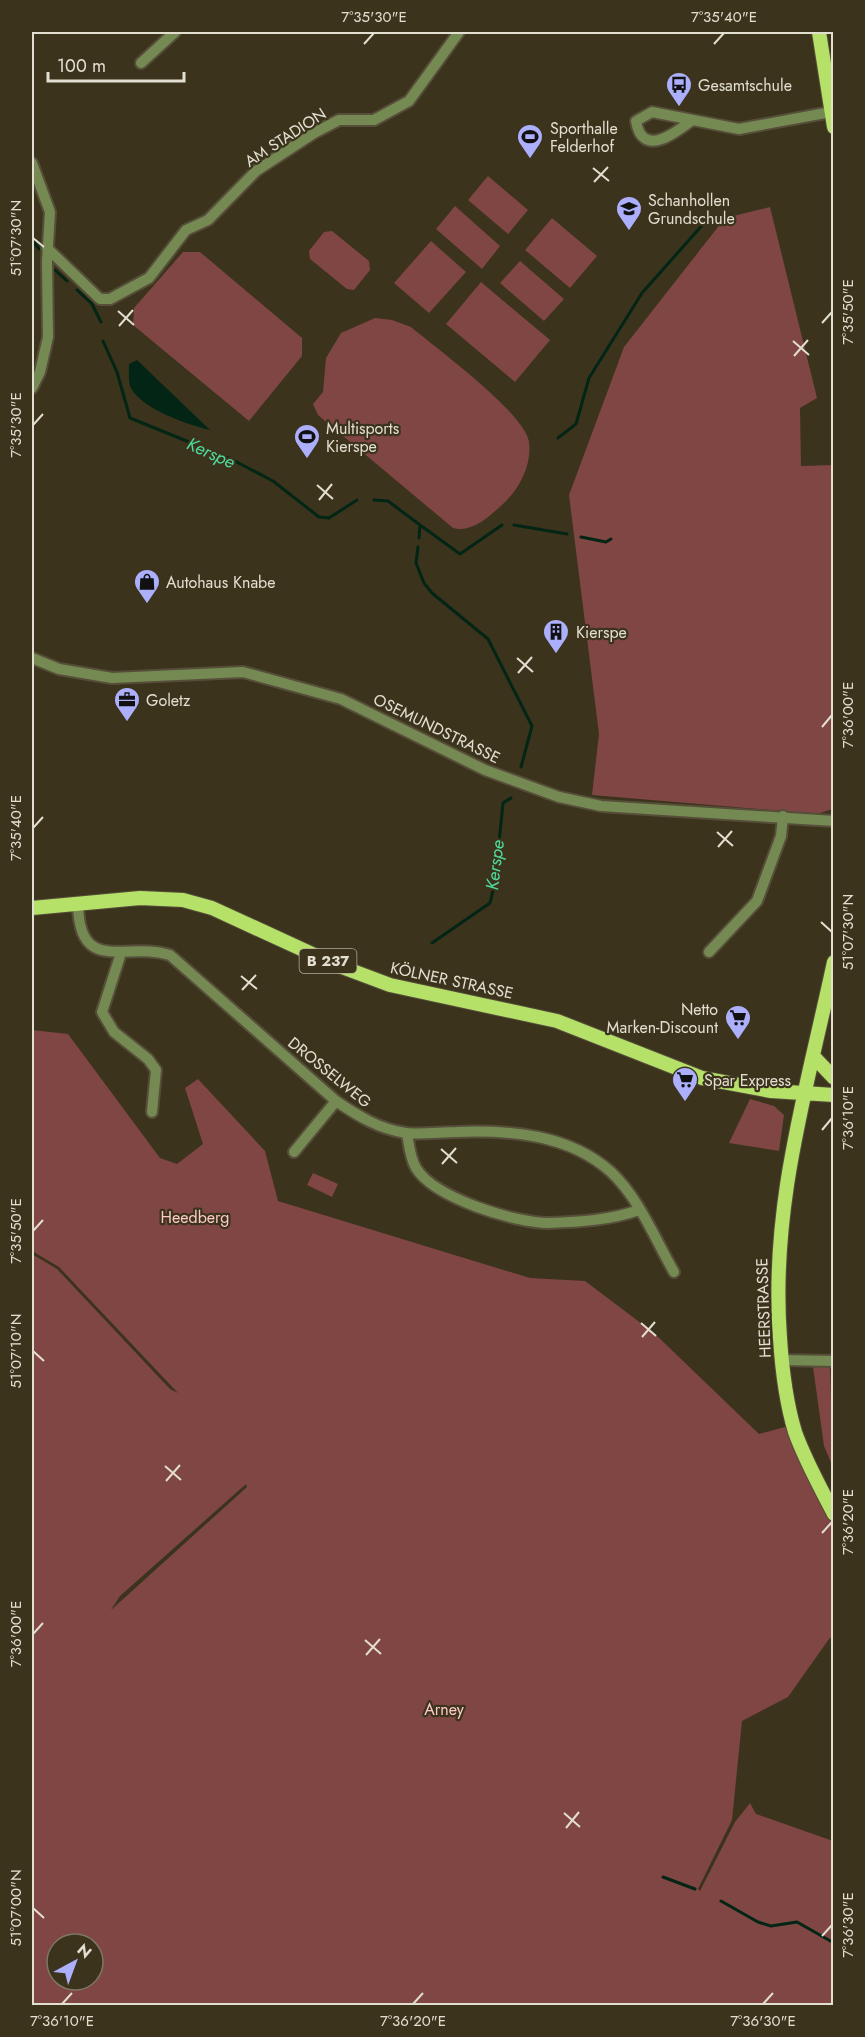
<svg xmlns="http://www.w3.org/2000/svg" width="865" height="2037" viewBox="0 0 865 2037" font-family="Jost,sans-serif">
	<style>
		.green { fill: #7f4643; fill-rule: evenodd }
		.water { fill: #032516 }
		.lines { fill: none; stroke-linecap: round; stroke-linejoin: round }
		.stream { stroke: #032516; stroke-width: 3 }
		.minor-casing { stroke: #564e39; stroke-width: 14 }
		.major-casing { stroke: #564e39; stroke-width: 16 }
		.minor { stroke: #758a53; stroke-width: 10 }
		.major { stroke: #b5e169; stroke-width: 14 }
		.ticks { fill: none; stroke: #e2ded0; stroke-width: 2 }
		.labels { text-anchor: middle; stroke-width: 4.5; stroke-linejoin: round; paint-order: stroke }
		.shield { fill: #3b331c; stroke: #b0ab9a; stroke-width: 1.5 }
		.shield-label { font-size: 15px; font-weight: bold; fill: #e2ded0 }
		.poi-label { font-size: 16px; fill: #e2ded0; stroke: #3b331c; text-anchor: start }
		.street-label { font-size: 16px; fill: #e2ded0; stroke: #3b331c }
		.park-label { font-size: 16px; fill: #ffcac5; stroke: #3b331c }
		.water-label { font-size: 18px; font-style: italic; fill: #4edc9c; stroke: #3b331c }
		.neatline { fill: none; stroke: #e2ded0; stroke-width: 2 }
		.ticks-label { font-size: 15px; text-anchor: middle; fill: #e2ded0 }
	</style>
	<rect width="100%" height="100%" fill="#3b331c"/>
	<path class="green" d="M488,176L528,210L508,234L468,200Z
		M455,206L500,246L482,269L436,229Z
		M770,207L817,398L800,408L801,466L833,465V809L817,814L592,795L599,734L569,495L624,347L725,218Z
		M552,218L597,256L570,288L525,250Z
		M332,231L369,261L370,270L354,290L347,289L310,259L309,251L324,232Z
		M431,241L466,272L429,313L394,283Z
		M183,252H200L302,338V356L249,421L133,325L134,308Z
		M520,261L564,299L544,321L500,283Z
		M481,282L550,340L515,382L446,324Z
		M375,318L392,320L411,327C436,348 525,413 529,442C532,464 520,488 504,503C490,516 473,533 453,528L318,415L313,404L323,392L326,358L341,333Z
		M32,1030L68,1034L160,1158L177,1164L203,1144L185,1088L198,1079L265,1151L278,1201L530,1278L585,1281L654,1333L759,1434L785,1427L834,1523L833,1636L829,1639L788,1697L742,1721L732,1820L698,1889L700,1891L735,1822L750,1803L756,1814L833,1841V2005L32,2006V1254L57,1269L170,1389L178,1393L59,1267L32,1251ZM246,1484L247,1487L111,1610L120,1596ZM57,1944H93V1980H57Z
		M750,1099L774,1106L784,1115L779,1151L729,1143Z
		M313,1173L338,1184L332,1197L307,1185Z
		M813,1367H830L833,1467L824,1446Z"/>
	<path class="water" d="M137,360L210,430C188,425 142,409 131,388C128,382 129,371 129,364Z"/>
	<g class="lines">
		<path class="stream" d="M32,240L39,249
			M55,270L67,281
			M77,290L92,304L101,322
			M103,341L117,372L130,418L231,459L273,481L319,517L329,518L357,500
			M558,438L576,424L589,378L642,293L705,222
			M374,500L388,501L420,525L419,538
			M420,525L460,554L502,525
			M514,525L567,534
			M581,537L606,542L611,539
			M418,547L416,563L424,583L432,593L488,639L532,726L521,767
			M432,943L490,903L495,882L503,803L511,798
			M663,1877L695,1889
			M721,1901L758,1922L771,1926L797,1922L834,1943"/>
		<defs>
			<path id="minor" d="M141,63L175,32
				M691,121C674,134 642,158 636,121L652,112L739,129L831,112
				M32,163L50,212L47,262L48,337L40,372L32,388
				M47,248L100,299H110L149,278L186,230L208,220L256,171L314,133L339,120H374L409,101L459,32
				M32,658L59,669L112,678L243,672L341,699L485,770L559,797L601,806L834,821
				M78,904C79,976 127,941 170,955L336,1101C358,1116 379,1129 406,1133C422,1135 440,1132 456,1132C510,1130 569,1134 611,1172C639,1198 655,1239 674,1272
				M709,952L757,901L781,836L783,816
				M121,953L102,1012L114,1032L148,1059L156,1070L152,1112
				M407,1133C409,1145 410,1158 416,1168C434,1198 515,1223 549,1223C579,1222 611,1220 639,1210
				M294,1152L336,1101
				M781,1360L834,1361"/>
			<path id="major" d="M819,32L834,127
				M32,908L140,898L183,900L212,908L334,964L390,985L557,1021L702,1078L771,1091L834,1095
				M834,962C807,1089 770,1207 780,1338C782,1369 786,1402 795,1432C805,1460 820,1487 834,1514
				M813,1056L834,1078"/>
		</defs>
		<use href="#minor" class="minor-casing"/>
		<use href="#major" class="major-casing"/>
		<use href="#minor" class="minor"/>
		<use href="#major" class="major"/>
	</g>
	<path class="ticks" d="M364,44L374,33M714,44L724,33M593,168L609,181M594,182L608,167M33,238L44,247M118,311L134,325M822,323L832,312M119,326L133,310M793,341L809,355M794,356L808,340M33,425L43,414M317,485L333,499M319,500L332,484M517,658L533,672M518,673L532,657M822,727L832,715M33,828L43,817M717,832L733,846M718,847L732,831M821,922L832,932M241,976L257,989M242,990L256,975M822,1130L832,1118M441,1149L457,1163M442,1164L456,1148M33,1231L43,1220M641,1323L656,1336M642,1337L655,1322M33,1351L44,1361M165,1466L181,1480M166,1481L180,1465M822,1533L832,1522M33,1634L43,1623M365,1640L381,1654M366,1655L380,1639M564,1813L580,1827M566,1828L579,1812M33,1908L44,1918M822,1936L832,1925M62,2004L72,1993M413,2004L423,1993M763,2004L773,1993"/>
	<defs>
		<symbol id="bus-pin" viewBox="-11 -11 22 30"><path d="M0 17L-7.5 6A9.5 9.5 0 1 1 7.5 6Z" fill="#acaffb" stroke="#3b331c"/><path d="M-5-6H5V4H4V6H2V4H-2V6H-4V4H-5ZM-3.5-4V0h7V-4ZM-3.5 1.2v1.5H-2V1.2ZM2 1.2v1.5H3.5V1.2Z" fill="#111"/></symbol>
		<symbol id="stadium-pin" viewBox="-11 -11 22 30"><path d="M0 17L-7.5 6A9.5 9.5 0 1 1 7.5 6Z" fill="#acaffb" stroke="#3b331c"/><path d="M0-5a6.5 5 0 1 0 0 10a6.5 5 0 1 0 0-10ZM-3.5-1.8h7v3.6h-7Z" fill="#111"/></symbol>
		<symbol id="school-pin" viewBox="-11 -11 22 30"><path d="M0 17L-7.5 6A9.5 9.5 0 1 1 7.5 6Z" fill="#acaffb" stroke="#3b331c"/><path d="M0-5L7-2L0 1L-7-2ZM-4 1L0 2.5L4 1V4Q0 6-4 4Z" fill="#111"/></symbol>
		<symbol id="shop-pin" viewBox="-11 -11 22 30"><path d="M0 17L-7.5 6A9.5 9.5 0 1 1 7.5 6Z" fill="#acaffb" stroke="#3b331c"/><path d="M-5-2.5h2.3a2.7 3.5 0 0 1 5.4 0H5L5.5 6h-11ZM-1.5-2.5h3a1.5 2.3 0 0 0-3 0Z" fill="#111"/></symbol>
		<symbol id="building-pin" viewBox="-11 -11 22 30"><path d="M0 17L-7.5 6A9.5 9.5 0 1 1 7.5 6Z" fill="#acaffb" stroke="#3b331c"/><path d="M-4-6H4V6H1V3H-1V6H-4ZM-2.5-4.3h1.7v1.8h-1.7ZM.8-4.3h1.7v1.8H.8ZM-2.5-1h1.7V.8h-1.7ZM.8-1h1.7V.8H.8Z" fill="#111"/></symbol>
		<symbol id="office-pin" viewBox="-11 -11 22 30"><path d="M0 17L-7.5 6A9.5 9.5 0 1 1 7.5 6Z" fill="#acaffb" stroke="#3b331c"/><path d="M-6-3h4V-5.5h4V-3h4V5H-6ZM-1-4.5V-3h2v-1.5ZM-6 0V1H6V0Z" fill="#111"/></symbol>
		<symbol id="supermarket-pin" viewBox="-11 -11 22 30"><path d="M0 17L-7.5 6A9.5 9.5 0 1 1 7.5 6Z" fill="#acaffb" stroke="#3b331c"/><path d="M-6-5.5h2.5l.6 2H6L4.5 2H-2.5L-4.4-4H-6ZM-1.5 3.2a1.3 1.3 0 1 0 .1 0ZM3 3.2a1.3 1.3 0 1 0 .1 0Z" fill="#111"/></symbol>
	</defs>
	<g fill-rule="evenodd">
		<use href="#bus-pin" x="664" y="70" width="30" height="40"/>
		<use href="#stadium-pin" x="515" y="122" width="30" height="40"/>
		<use href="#school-pin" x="614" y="194" width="30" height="40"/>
		<use href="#stadium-pin" x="292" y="422" width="30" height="40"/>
		<use href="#shop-pin" x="132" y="567" width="30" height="40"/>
		<use href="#building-pin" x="541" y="617" width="30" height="40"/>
		<use href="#office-pin" x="112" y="685" width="30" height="40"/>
		<use href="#supermarket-pin" x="723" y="1003" width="30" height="40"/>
		<use href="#supermarket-pin" x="670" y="1065" width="30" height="40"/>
	</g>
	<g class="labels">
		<rect class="shield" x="299.5" y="949" width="57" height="24" rx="4.5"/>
		<g class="shield-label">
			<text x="328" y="966">B 237</text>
		</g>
		<g class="poi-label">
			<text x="698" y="91">Gesamtschule</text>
			<text x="550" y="134">Sporthalle<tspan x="550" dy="18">Felderhof</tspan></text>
			<text x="648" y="206">Schanhollen<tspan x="648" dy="18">Grundschule</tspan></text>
			<text x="326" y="434">Multisports<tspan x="326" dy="18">Kierspe</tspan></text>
			<text x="166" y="588">Autohaus Knabe</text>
			<text x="576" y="638">Kierspe</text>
			<text x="146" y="706">Goletz</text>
			<text x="718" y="1015" text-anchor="end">Netto<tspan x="718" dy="18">Marken-Discount</tspan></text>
			<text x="704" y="1086">Spar Express</text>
		</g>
		<g class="street-label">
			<text transform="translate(285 137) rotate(-33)" y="6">AM STADION</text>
			<text transform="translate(437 728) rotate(26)" y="6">OSEMUNDSTRASSE</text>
			<text transform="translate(452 980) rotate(12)" y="6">KÖLNER STRASSE</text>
			<text transform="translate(330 1072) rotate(39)" y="6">DROSSELWEG</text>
			<text transform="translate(763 1308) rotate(-92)" y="6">HEERSTRASSE</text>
		</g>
		<g class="park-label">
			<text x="195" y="1223">Heedberg</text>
			<text x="444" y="1715">Arney</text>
		</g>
		<g class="water-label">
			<text transform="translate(211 453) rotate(24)" y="6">Kerspe</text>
			<text transform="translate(495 865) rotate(-83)" y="6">Kerspe</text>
		</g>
	</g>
	<rect width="865" height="2037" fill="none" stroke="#3b331c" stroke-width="66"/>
	<g transform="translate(75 1962) rotate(41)"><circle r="28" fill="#3b331c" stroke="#7e7764" stroke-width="1.5"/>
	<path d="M0-4.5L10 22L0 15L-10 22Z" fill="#acaffb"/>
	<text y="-9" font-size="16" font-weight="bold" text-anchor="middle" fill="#e2ded0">N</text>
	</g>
	<path d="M48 72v9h136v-9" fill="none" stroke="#e2ded0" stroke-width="3"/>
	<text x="57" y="72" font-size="18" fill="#e2ded0" stroke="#3b331c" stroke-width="4.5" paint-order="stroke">100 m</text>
	<rect x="33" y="33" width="799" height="1971" class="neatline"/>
	<g class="ticks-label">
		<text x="374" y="22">7°35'30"E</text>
		<text x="724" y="22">7°35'40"E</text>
		<text transform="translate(16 238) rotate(-90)" y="5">51°07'30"N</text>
		<text transform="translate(848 312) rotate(-90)" y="5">7°35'50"E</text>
		<text transform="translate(16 425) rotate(-90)" y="5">7°35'30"E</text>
		<text transform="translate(848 715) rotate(-90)" y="5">7°36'00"E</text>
		<text transform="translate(16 828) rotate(-90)" y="5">7°35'40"E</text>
		<text transform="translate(848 932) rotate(-90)" y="5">51°07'30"N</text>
		<text transform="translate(848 1118) rotate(-90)" y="5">7°36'10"E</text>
		<text transform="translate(16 1231) rotate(-90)" y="5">7°35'50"E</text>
		<text transform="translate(16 1351) rotate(-90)" y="5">51°07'10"N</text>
		<text transform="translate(848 1522) rotate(-90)" y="5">7°36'20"E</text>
		<text transform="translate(16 1634) rotate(-90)" y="5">7°36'00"E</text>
		<text transform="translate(16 1908) rotate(-90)" y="5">51°07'00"N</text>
		<text transform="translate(848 1925) rotate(-90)" y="5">7°36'30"E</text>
		<text x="62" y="2026">7°36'10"E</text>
		<text x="413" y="2026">7°36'20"E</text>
		<text x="763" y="2026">7°36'30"E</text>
	</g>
</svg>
